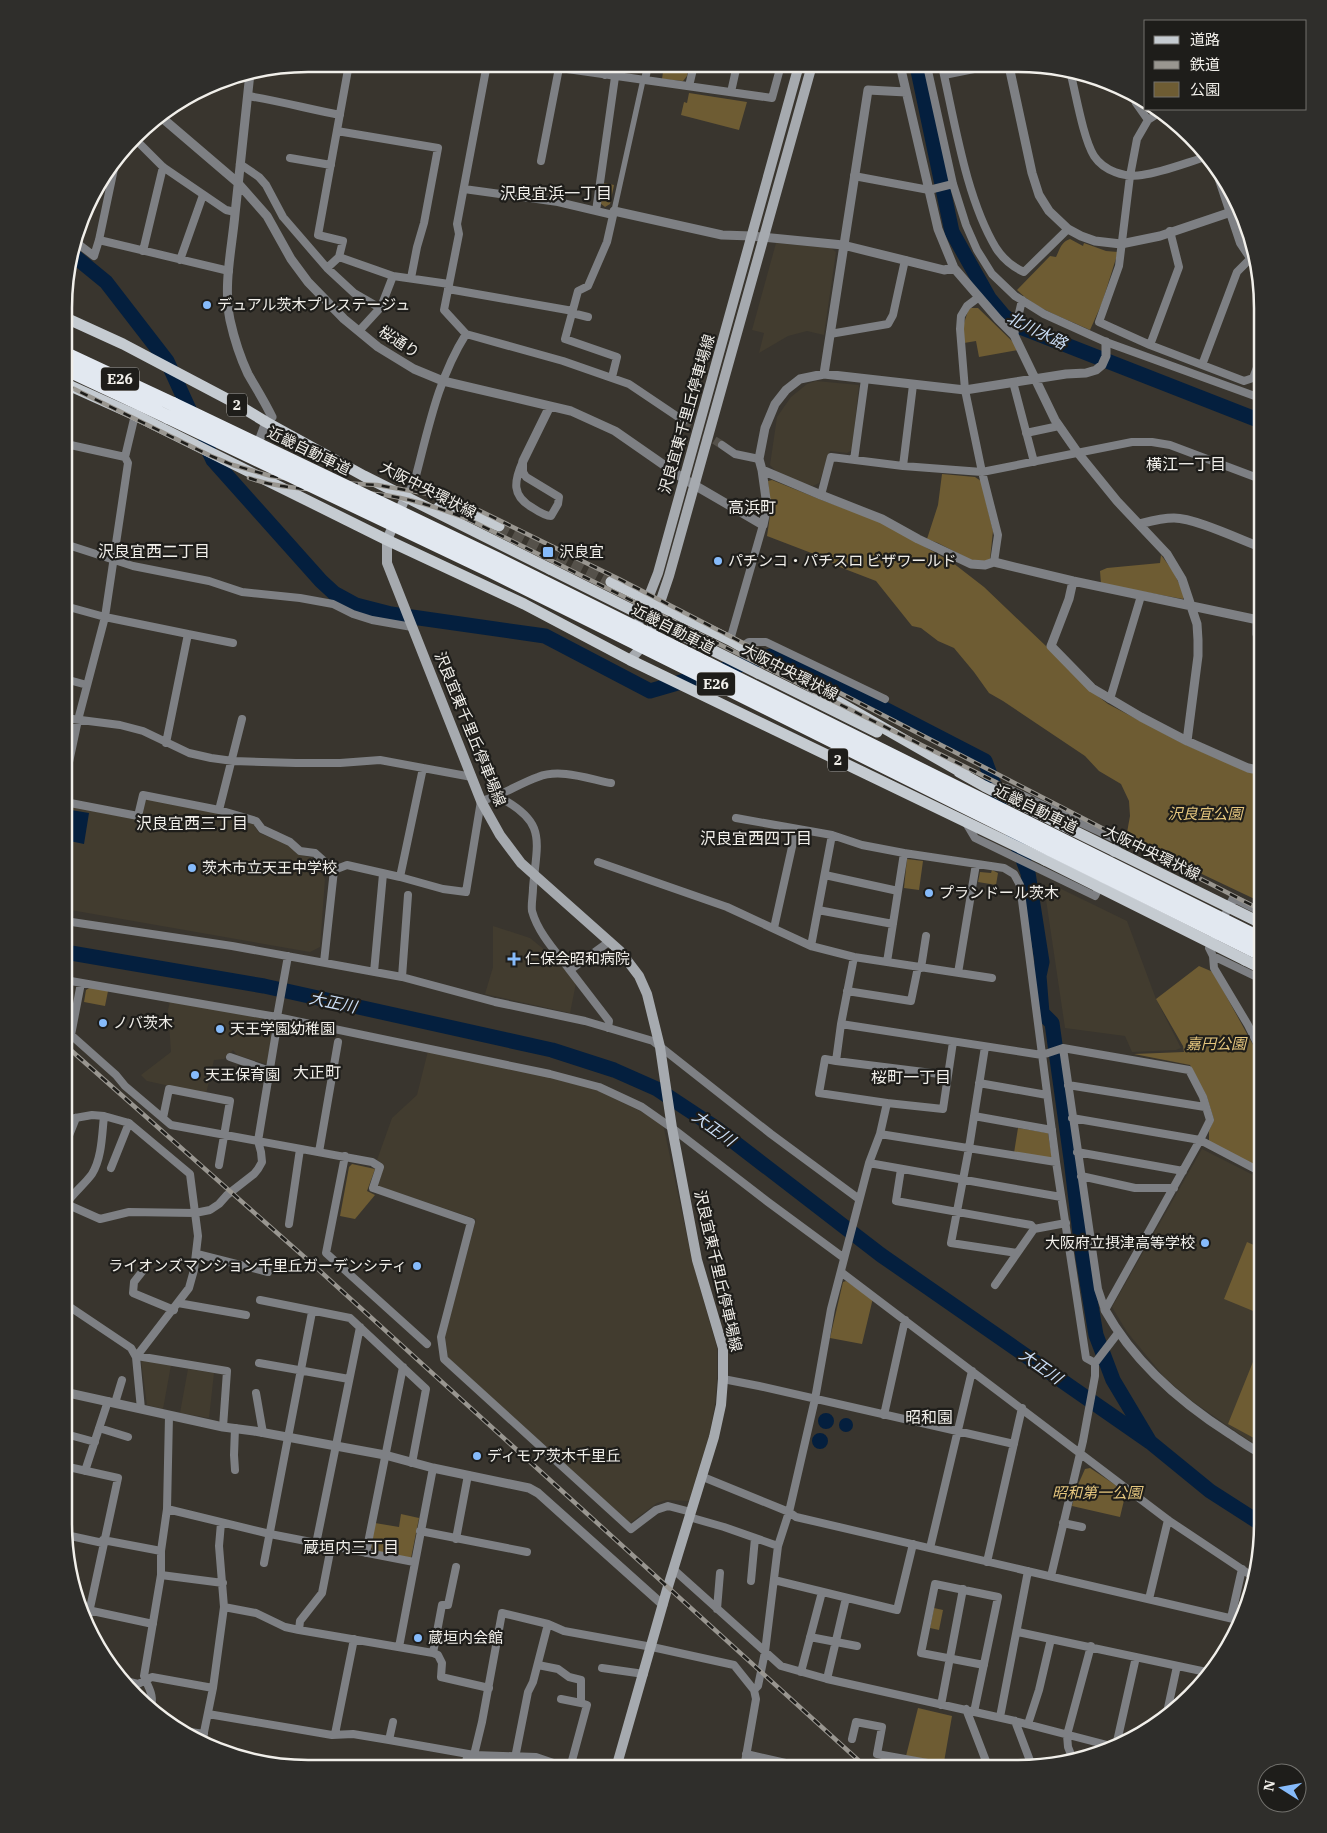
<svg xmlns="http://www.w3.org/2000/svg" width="1327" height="1833" viewBox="0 0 1327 1833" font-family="'IBM Plex Serif','Noto Sans JP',serif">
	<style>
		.built { fill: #423c2f }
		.green { fill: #6e5c33 }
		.water { fill: #041f3e }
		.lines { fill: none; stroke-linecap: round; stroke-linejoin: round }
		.river { stroke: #041f3e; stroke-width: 15 }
		.minor-tunnel { stroke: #55514a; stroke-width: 8; stroke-dasharray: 8 4; stroke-linecap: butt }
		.primary-tunnel { stroke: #55514a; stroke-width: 11; stroke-dasharray: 11 5.5; stroke-linecap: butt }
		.pedestrian { stroke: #7e8084; stroke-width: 5.5 }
		.minor { stroke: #7e8084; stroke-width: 8 }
		.tertiary { stroke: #7e8084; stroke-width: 9 }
		.secondary { stroke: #a6aaaf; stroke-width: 10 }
		.primary { stroke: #c5cbd1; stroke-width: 11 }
		.motorway { stroke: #e2e8f0; stroke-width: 14 }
		.rail-casing { stroke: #999690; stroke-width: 4.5 }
		.rail { stroke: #1e1d1a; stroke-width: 2.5; stroke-dasharray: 8; stroke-linecap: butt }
		.primary-bridge { stroke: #c5cbd1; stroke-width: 11 }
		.motorway-bridge { stroke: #e2e8f0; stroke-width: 14 }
		.poi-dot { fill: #86bbfb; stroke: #1e1d1a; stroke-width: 2 }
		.labels { text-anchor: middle; stroke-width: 4.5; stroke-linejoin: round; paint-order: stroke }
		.shield { fill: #1e1d1a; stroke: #b2b0ac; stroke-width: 1 }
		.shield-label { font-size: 14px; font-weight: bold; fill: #f1efea }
		.poi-label { font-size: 15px; fill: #f1efea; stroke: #1e1d1a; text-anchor: start }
		.street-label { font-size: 15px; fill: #f1efea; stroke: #1e1d1a }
		.park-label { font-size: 15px; font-style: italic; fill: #e5c67e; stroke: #1e1d1a }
		.neighbourhood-label { font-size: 16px; fill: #f1efea; stroke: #1e1d1a }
		.water-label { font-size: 16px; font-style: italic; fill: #cbdef6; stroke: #1e1d1a }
		.rim { fill: none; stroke: #f1efea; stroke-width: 2.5 }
	</style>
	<rect width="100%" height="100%" fill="#39352e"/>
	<path class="built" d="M776,243L831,248L836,252L824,335L807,331L788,336L759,353L764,333L752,330Z
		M816,381L859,385L852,450L847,453L830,451L819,483L813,486L793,480L776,471L770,465L777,417L791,397L807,384Z
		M148,799L217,813L253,824L259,833L289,845L297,854L312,858L325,879L320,947L310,952L65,909V808L69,806L140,820L144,802Z
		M1051,884L1127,921L1156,999L1181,1048L1176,1050L1132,1052L1125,1036L1065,1028L1044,886Z
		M493,926L530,938L546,951L549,950L576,983L570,1013L485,994L493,967Z
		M170,1001L266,1019L270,1022L272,1027L268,1062L266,1064L237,1055L233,1050L224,1059L214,1060L206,1094L147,1081L141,1075L171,1052L168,1010Z
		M428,1051L549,1077L597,1090L640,1111L663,1124L692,1260L717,1348V1378L715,1404L709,1436L689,1501L666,1500L657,1503L630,1523L448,1358L445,1336L476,1219L378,1186L384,1165L377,1160L392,1118L417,1095Z
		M1202,1149L1263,1180V1450L1192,1401L1165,1378L1127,1332L1112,1307Z
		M141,1360L171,1365L163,1409L147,1405Z
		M188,1369L214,1373L209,1418L180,1413Z"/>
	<path class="green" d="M664,65H689L687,76L683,81L662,79Z
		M689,93L747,102L739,130L681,115L684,102L687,103Z
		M604,183L614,185L610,204L605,207L600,203Z
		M1070,239L1083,246L1084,243L1106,251L1118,252L1102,303L1090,330C1065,318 1037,310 1017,290L1050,256L1056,257C1060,249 1061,242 1070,239Z
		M969,308H978L1013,342L1018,350L979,357L976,341L964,343V323Z
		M942,474L975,477L981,481L993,531L990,559L986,562L971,560L938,543L927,539L938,505Z
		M772,480L824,501L880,521L953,563L984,587L1047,647L1091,691L1108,704L1184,744L1248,772L1263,776V903L1126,838L1130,816L1129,801L1121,784L1099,771L1085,756L1003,701L989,693L974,672L954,648L938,641L921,628L912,626L876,581L837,566L827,559L767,536L771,509L768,481Z
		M1161,555L1173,571L1185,596L1183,599L1101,584L1100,571L1107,568L1160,563Z
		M907,859L923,861L919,890L904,888Z
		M992,870L998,873L996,885L978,882L980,872L991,873Z
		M1199,966L1213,972L1263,1063V1171L1209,1143V1131L1214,1120L1207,1097L1190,1065L1134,1054L1184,1052L1183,1046L1156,999Z
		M91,987L108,991L105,1006L84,1002L86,990Z
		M1018,1128L1048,1133L1052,1158L1014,1153Z
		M352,1164L375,1169L367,1191L375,1195L355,1219L340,1216L349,1167Z
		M1247,1242L1263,1249V1315L1224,1299Z
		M846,1281L873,1298L862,1344L830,1338L843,1282Z
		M1263,1337V1443L1228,1424Z
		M1090,1468L1126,1492L1120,1517L1072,1506L1077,1487L1085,1469Z
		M401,1514L419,1518L411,1558L373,1551L371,1547L375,1523L399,1527Z
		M934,1608L943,1610L939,1630L930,1628Z
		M918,1708L952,1716L944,1762L906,1756Z"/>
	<path class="water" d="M71,810L89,813L84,844L65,840Z
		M818 1421a8 8 0 1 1 16 0a8 8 0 1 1-16 0Z
		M839 1425a7 7 0 1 1 14 0a7 7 0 1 1-14 0Z
		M812 1441a8 8 0 1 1 16 0a8 8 0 1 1-16 0Z"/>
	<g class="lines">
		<path class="river" d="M917,66L952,232L989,298L1004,316L1020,327L1038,334L1263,422
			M73,255L106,282L167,361L194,420
			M205,443L213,460L321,581L334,593L356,605L391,614L545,636L650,691L778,654L985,761L1000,801
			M1014,836L1028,873L1042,962L1039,976L1042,1013L1052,1023L1071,1159L1083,1258L1096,1335L1113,1380L1150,1442
			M65,952L264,986L552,1050L614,1070L657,1089L716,1128L881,1255L1150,1442L1210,1491L1263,1525"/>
		<path class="minor-tunnel" d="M684,421L722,445"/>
		<path class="primary-tunnel" d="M499,526L611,582"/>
		<path class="pedestrian" d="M614,211L643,80"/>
		<path class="minor" d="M487,64L457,224L459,234L444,310L466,334L563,361L629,384L684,421
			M532,64L772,98L781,65
			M927,66L953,184L966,225L977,250L992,274L1015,296L1044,314L1106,342L1263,399
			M942,66C955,123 966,198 996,248C1003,259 1013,267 1024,272L1068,229
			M1070,71C1076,94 1083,138 1094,156C1104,171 1125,178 1142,175C1164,172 1188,162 1209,156
			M605,75L607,65
			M944,75L989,66
			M645,80L648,65
			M689,86L694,65
			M731,92L737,65
			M1133,95L1136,103L1148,120
			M248,96C279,101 309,109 340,115
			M1162,111L1148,120L1137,139L1130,176L1119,266L1099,322L1150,345L1244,381L1253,378L1263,352
			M337,131L438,148L424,223L417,247L411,278
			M135,139L163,167L226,210L235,212
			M290,158L331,165
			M1212,159L1240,243L1252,261
			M541,161L559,68
			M240,164L259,177L266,185L283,217L327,268L354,293L380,308
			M854,176L929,190L953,184
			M464,189L558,202L613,215
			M596,211L615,77
			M99,240L229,271
			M77,243L94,256L99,240L115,164
			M143,251L163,167
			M339,257L343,241L318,235L349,64
			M180,260L203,195
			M327,268L339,257L393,276
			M448,289L573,311
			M979,297L967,306L961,316L960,329L965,390L982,472L998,535L994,562
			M572,313L588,317
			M359,331L381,307L393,276L449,284
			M830,334L888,324L893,315L905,260
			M1014,335L1022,300
			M1150,345L1179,267L1170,231
			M1202,365L1237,272L1250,259
			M612,377L617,357L565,339L578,291L588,286L607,242L614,211
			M1013,382L1034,462
			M1026,433L1059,426
			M66,444L125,457
			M722,445L735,454L759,459
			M854,460L865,379
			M523,461V472L526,477L559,497L558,504L551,516C545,516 539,512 533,508C511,496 514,481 523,461Z
			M903,466L913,385
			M821,495L831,457L903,466L982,472L1132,442H1152L1170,445L1263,480
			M406,496L414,483C428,431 437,380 466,334
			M65,544L133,566L209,581L242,592L300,598L333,604L353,614L372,620L412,627
			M65,606L105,617L188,634
			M730,640L763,525
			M741,647L749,642H766L885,699
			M65,679L87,685
			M1110,699L1141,596
			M65,718L120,725L143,731L189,753L211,758L233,761L296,763H340L380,760L472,777
			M166,743L188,634L233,643
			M65,781L78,720L105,617L128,463L125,457L135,415
			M991,787L1007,788L1119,841L1114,853
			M497,796C548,822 537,840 533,888C533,896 531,904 532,911C538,933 556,952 569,969C583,987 596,1004 609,1021L608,1028
			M65,802L138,816L143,795L219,810L256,821L262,829L290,842L300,851L315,853L334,870L324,962
			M219,810L242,719
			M736,818L832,835L862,845L904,853L887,962L854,957L811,946L832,835
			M966,823L975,838L1095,896L1100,885
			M904,853L1004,868L1014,874L1020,885L1056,1162L1086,1358L1095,1363
			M598,862L727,907L811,946
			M334,870L347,865L400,877L443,889L466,892L481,801C502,796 518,784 538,777C560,768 589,779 611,783
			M825,875L898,891
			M400,877L423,768
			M818,910L893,924
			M65,921L232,946L402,977L495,1002L585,1021L653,1041L771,1134L859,1199
			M1221,923L1233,898L1263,913
			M774,928L796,829
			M1213,940L1209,948L1213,956L1263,980
			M1213,956L1214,968L1248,1025L1263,1055
			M887,962L992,978
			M921,968L926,936
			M570,970L610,941
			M374,972L383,874
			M958,973L976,864
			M402,977L408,895
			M65,980L277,1017L550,1074L599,1087L642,1107L672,1128L768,1202L844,1258
			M81,983L71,1035L116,1075L125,1086L171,1125L372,1162L380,1167L373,1188L471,1222L441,1337L444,1359L631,1529L656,1510L668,1506L691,1512
			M847,991L911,1001L918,967
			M841,1024L1042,1055L1063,1048L1189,1070L1203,1097L1210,1120L1200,1140L1105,1310
			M985,1047L969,1148L951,1243L1017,1253
			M1063,1048L1098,1289L1105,1310
			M230,1057L270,1071
			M836,1061L948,1075
			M979,1083L1047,1095
			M1068,1085L1205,1107
			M887,1103L943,1109L953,1042
			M974,1116L1052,1130
			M163,1118L169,1089L230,1101L219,1165
			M1072,1118L1200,1140L1263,1173
			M64,1120L92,1115L104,1116L129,1123L190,1174L198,1236L194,1270L189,1288L136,1357
			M880,1134L1056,1162
			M64,1148L76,1118
			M319,1152L338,1042
			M1077,1152L1183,1171
			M345,1156L326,1253L427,1344
			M869,1163L1061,1197
			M111,1168L129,1123
			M901,1169L896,1201L1031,1225L1034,1229
			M1081,1176L1135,1188H1174
			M64,1203L100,1219L129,1212L195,1213L210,1210L219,1204L227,1195L254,1174L258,1169L262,1162L261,1152L258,1141L276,1032L277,1017L288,956
			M66,1204C73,1193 84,1185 92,1174C102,1158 102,1134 104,1116
			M289,1224L300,1149
			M197,1254L268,1272
			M145,1268L134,1282L133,1293L174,1310
			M841,1272L1168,1520L1255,1578
			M995,1285L1034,1229L1066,1223
			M260,1300L350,1318L426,1389L412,1463
			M64,1303L131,1348L136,1357L141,1409
			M178,1303L246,1315
			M137,1356L227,1371L223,1427
			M259,1363L349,1379
			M723,1379L759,1386L1014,1444
			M256,1393L263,1433
			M115,1403L122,1380
			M884,1415L905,1320
			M99,1428L128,1437
			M235,1428L234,1455L235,1470
			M73,1436L95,1442
			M64,1466L118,1478L87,1622
			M85,1471L108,1401
			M703,1477L789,1512L796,1517L1242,1621
			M1260,1484L1263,1486
			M167,1509L270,1534L414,1562
			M689,1517L724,1527L778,1546
			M1063,1523L1082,1527
			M420,1531L527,1552
			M66,1535L103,1543
			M456,1539L468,1475
			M103,1540L161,1551
			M316,1544L360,1327
			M930,1548L972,1371
			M366,1553L403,1367
			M987,1562L1022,1408
			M264,1563L312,1312
			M673,1569L781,1666L827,1679L1015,1721L1115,1747
			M161,1575L223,1583
			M1051,1576L1083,1441L1095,1376V1363L1118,1333
			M774,1580L897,1610L913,1544
			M751,1581L755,1538
			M1149,1599L1168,1520
			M224,1607L256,1613L285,1627L299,1630L433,1653L438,1655L442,1663L441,1677L489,1688
			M83,1609L153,1624
			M717,1609L720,1573
			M1231,1618L1242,1569
			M299,1630L300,1621L322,1593L331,1547
			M1018,1632L1211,1673
			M810,1637L857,1646
			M399,1647L433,1468
			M433,1653L442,1605H448L456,1567
			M538,1665L558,1669L569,1677L581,1680V1703L587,1705L570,1768
			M602,1668L644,1674
			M801,1672L822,1592
			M827,1679L846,1598
			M121,1680L138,1684L152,1677L213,1688
			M754,1690L758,1686L765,1652L778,1546L789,1512L815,1399L831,1309L869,1163L880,1134L887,1103L819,1093L825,1059L836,1061L841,1024L854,957
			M561,1699L581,1703
			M941,1705L963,1589
			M151,1709C154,1693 149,1690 144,1676L161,1575V1551L167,1509L169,1416
			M966,1709L989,1769
			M974,1712L998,1597L935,1584L921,1653L984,1665
			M208,1714L332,1735L353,1734L389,1740L474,1755L536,1757L568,1768
			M1000,1717L1028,1571
			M1166,1717L1177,1666
			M1015,1721L1032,1766
			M1028,1724L1039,1690L1051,1639
			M177,1730L204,1734
			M335,1734L354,1639
			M852,1739L856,1722L882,1727L877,1754L961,1769
			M389,1740L393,1722
			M202,1742L213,1688L224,1607L219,1546L221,1523
			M1116,1746L1136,1657
			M746,1754L812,1769
			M474,1755L482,1722L502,1613L548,1624L564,1631L652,1647L734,1665L754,1690L756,1699L744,1768
			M1072,1757L1068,1747L1067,1735L1091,1646
			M464,1768L468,1754
			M513,1768L528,1692L533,1682L548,1624"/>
		<path class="tertiary" d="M900,65L938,229L954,268L998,319L1014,335L1055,420L1078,453L1117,501L1167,554L1182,579L1197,624L1198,640V656L1187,741
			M1009,66L1032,173L1039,195L1049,211L1068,229L1081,236L1095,241L1121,244L1160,236L1240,209
			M250,73C245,120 240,167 235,214C232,248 223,285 230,320C234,338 240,357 248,374C256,388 265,402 272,417L266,422L256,449
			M161,117L237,182L267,216L291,259L308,282L344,319L378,347L414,369L443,381L571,411L615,431L684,479L763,525L767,506L762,470L759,459L765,428L775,404L786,390L800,379L824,374L965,390L1066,374L1086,373L1096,370L1102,365L1106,356V342
			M614,211L722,235L752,236L843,245L944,270L954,268
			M824,374L868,90L906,92
			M523,461L550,406
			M762,470L821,495L882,519L918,539L971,564L985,565L994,562L1073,581L1263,621
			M1139,524C1151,521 1162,518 1174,518C1195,518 1241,540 1263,548
			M1073,581L1069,599L1051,646L1092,688L1141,717L1187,741L1248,768L1263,771
			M1257,620V634L1263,659
			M1105,1310C1134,1362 1180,1402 1230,1434C1241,1441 1251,1449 1263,1454
			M64,1392L223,1427L254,1431L385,1455L433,1468L529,1488L538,1493L663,1605"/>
		<path class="secondary" d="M406,496L387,540V563L481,801L500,835L521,863L620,951L639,976L647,994L660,1047L672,1128L697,1260L723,1348V1379L721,1405L714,1437L666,1593L616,1768
			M634,634L658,573L799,65
			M630,660L647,641L669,576L812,65"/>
		<path class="primary" d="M66,318L123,344L233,402L266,422L364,476L550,569
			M66,384L135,415L387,540L524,604L630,660L1045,860
			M439,507L476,517L499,526
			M611,582L730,640L966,775
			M758,673L877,732
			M959,772L984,786L1062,825
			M1245,960L1263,969"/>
		<path class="motorway" d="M66,354L173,404
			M66,369L168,417"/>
		<defs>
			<path id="rail" d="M66,385L211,456L233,465L271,476L305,481L377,485L429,494L472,507L619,579L1263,911
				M249,478C289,492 334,489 375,494C408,497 438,508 468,519L1060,814
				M65,1045L310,1262L868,1769"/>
		</defs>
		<use href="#rail" class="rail-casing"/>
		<use href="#rail" class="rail"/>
		<path class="primary-bridge" d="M550,569L758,673
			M1062,825L1263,924
			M1045,860L1245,960"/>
		<path class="motorway-bridge" d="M173,404L497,559L1263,940
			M168,417L491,571L1263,955"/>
	</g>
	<g class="poi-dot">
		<circle cx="207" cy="305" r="5"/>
		<rect x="542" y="546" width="12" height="12" rx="2.5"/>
		<circle cx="718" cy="561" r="5"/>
		<circle cx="192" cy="868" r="5"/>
		<circle cx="929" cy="893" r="5"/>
		<path d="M511.5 951.5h5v5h5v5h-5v5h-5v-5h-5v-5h5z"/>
		<circle cx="103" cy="1023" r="5"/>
		<circle cx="220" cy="1029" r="5"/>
		<circle cx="195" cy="1075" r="5"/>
		<circle cx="1205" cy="1243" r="5"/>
		<circle cx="417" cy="1266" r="5"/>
		<circle cx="477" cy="1456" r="5"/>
		<circle cx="418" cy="1638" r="5"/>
	</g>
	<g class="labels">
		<g class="shield">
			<rect x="101" y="367.5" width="38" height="23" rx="4"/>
			<rect x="227" y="393.5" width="20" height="23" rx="4"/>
			<rect x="697" y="672.5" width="38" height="23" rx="4"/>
			<rect x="828" y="748.5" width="20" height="23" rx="4"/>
		</g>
		<g class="shield-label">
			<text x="120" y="384">E26</text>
			<text x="237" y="410">2</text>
			<text x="716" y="689">E26</text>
			<text x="838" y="765">2</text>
		</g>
		<g class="poi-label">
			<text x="217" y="310">デュアル茨木プレステージュ</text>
			<text x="559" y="557">沢良宜</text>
			<text x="728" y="566">パチンコ・パチスロ ビザワールド</text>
			<text x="202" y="873">茨木市立天王中学校</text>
			<text x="939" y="898">プランドール茨木</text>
			<text x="525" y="964">仁保会昭和病院</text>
			<text x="113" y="1028">ノバ茨木</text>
			<text x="230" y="1034">天王学園幼稚園</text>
			<text x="205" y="1080">天王保育園</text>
			<text x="1195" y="1248" text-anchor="end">大阪府立摂津高等学校</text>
			<text x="407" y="1271" text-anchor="end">ライオンズマンション千里丘ガーデンシティ</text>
			<text x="487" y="1461">ディモア茨木千里丘</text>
			<text x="428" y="1643">蔵垣内会館</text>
		</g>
		<g class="street-label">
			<text transform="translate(399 342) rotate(33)" y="5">桜通り</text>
			<text transform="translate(687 414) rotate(-74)" y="5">沢良宜東千里丘停車場線</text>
			<text transform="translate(309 451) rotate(26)" y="5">近畿自動車道</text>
			<text transform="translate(428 490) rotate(27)" y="5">大阪中央環状線</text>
			<text transform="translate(673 629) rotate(27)" y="5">近畿自動車道</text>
			<text transform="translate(790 672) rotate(27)" y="5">大阪中央環状線</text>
			<text transform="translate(470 729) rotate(68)" y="5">沢良宜東千里丘停車場線</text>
			<text transform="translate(1036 809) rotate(26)" y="5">近畿自動車道</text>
			<text transform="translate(1152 853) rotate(26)" y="5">大阪中央環状線</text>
			<text transform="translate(718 1271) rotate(77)" y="5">沢良宜東千里丘停車場線</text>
		</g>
		<g class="park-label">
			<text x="1205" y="819">沢良宜公園</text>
			<text x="1216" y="1049">嘉円公園</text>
			<text x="1097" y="1498">昭和第一公園</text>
		</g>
		<g class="neighbourhood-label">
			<text x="556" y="199">沢良宜浜一丁目</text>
			<text x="1186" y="470">横江一丁目</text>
			<text x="752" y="513">高浜町</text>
			<text x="154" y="557">沢良宜西二丁目</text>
			<text x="192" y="829">沢良宜西三丁目</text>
			<text x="756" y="844">沢良宜西四丁目</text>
			<text x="317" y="1078">大正町</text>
			<text x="911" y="1083">桜町一丁目</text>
			<text x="929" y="1423">昭和園</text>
			<text x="351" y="1553">蔵垣内三丁目</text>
		</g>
		<g class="water-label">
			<text transform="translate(1037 330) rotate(26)" y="6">北川水路</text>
			<text transform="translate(333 1002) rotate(12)" y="6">大正川</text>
			<text transform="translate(714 1128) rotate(36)" y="6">大正川</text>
			<text transform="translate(1041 1366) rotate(35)" y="6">大正川</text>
		</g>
	</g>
	<path d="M0 0H1327V1833H0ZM308 72H1018A236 236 0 0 1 1254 308V1524A236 236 0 0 1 1018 1760H308A236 236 0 0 1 72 1524V308A236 236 0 0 1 308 72Z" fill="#2f2e2b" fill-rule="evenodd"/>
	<path class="rim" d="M308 72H1018A236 236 0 0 1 1254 308V1524A236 236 0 0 1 1018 1760H308A236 236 0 0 1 72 1524V308A236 236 0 0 1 308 72Z"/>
	<rect x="1144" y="20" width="162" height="90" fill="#1e1d1a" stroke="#72716d"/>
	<rect x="1154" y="36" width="25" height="8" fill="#c5cbd1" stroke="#72716d"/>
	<text x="1190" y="45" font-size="15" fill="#f1efea">道路</text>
	<rect x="1154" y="61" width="25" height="8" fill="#999690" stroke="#72716d"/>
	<text x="1190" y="70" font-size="15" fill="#f1efea">鉄道</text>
	<rect x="1154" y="82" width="25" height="15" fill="#6e5c33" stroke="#72716d"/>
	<text x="1190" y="95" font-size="15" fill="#f1efea">公園</text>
	<g transform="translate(1282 1788) rotate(281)"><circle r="24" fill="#1e1d1a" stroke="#72716d"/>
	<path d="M0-4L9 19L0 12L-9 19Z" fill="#86bbfb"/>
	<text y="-8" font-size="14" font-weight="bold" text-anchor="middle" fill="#f1efea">N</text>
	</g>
</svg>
